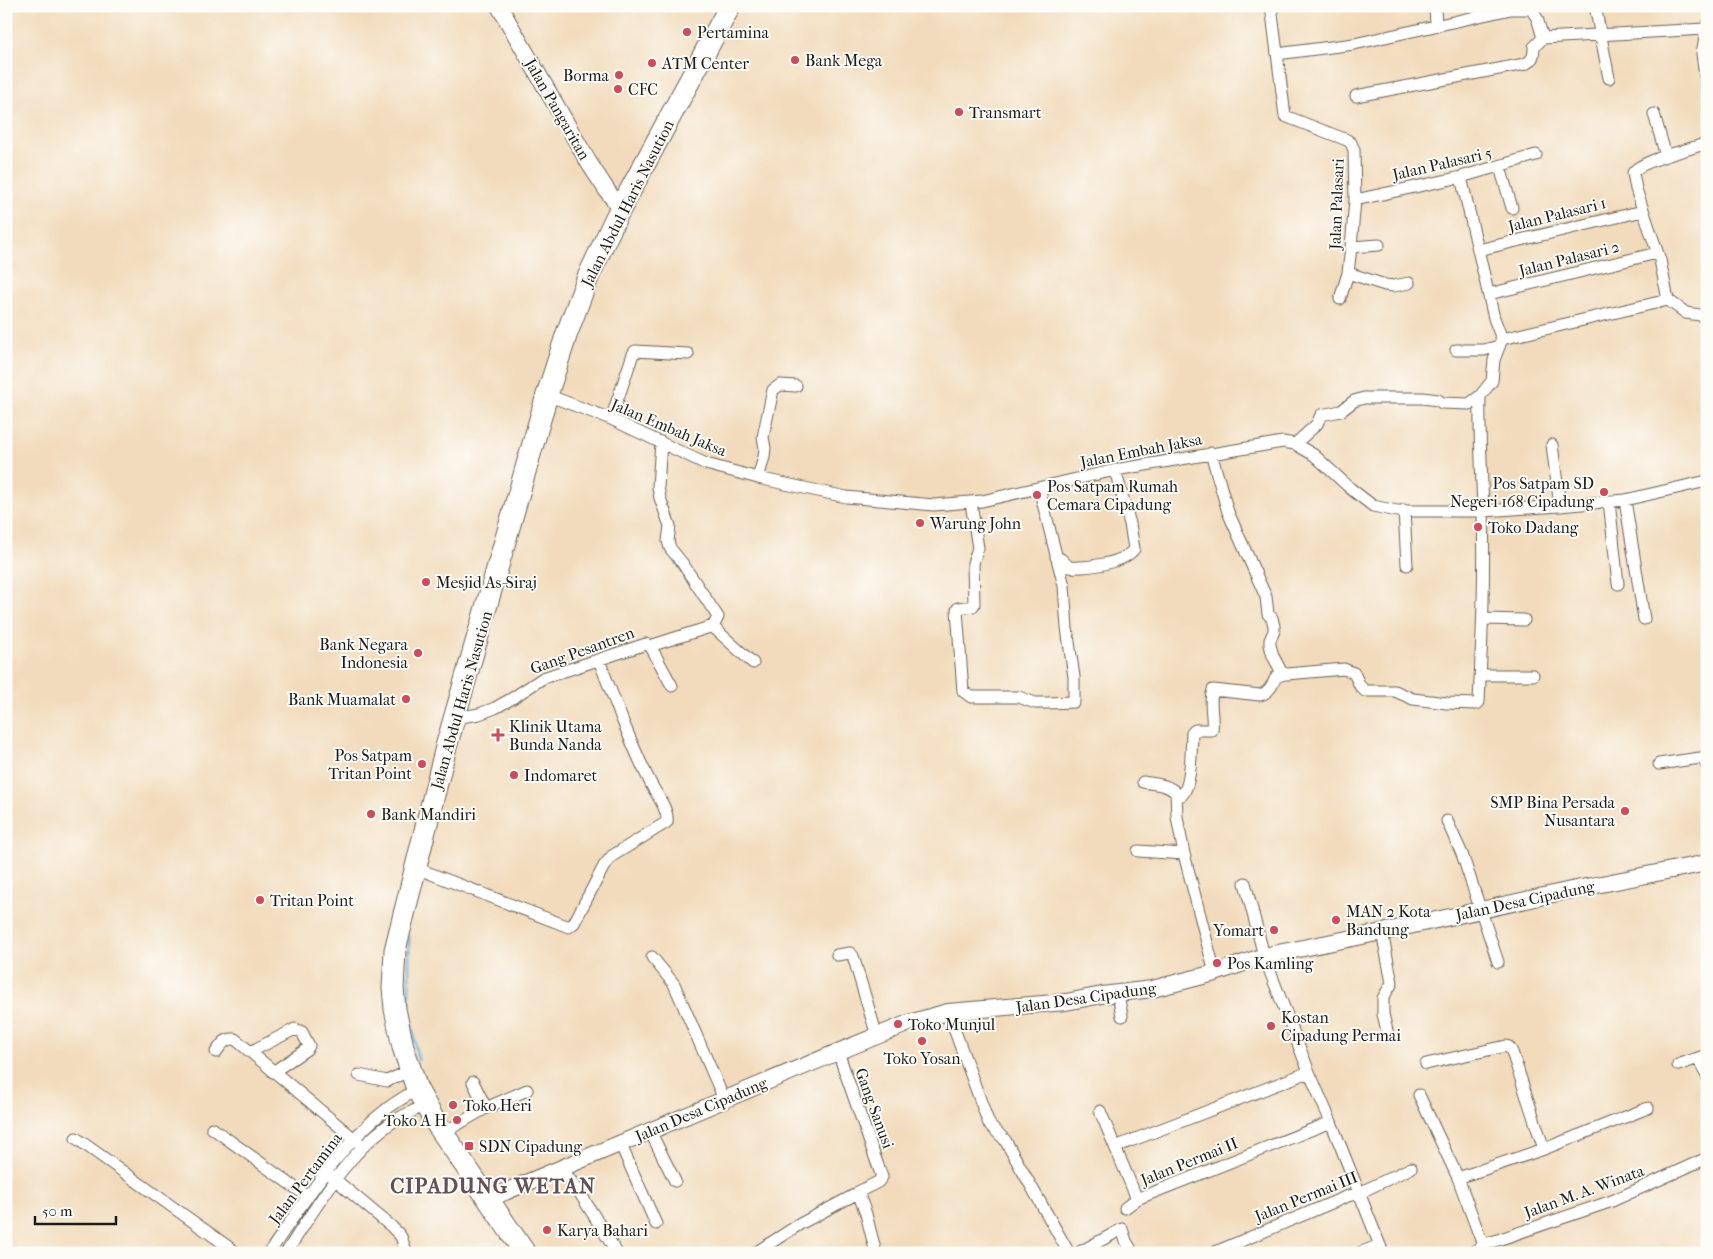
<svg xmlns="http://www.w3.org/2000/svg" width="1713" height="1259" viewBox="0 0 1713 1259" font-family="'IM FELL French Canon',serif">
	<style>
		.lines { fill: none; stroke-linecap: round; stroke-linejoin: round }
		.stream { stroke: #56acd2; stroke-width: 3 }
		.street-casing { stroke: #675f54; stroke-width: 13 }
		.secondary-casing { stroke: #675f54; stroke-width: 18 }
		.highway-casing { stroke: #675f54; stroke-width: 23 }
		.street { stroke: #fff; stroke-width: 11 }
		.secondary { stroke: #fff; stroke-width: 16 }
		.highway { stroke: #fff; stroke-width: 21 }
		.poi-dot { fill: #d1495b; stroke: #fdfcf7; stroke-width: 2 }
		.labels { text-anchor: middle; stroke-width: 4; stroke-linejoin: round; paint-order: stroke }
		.poi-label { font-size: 16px; fill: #1c1c1c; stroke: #fdfcf7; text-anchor: start }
		.street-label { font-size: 16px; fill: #1c1c1c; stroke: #fdfcf7 }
		.district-label { font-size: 21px; font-weight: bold; letter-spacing: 1px; fill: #634f58; stroke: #fdfcf7 }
	</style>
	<rect width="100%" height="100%" fill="#fdfcf7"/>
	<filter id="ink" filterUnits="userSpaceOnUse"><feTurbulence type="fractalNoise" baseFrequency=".02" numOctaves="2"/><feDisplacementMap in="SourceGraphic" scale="10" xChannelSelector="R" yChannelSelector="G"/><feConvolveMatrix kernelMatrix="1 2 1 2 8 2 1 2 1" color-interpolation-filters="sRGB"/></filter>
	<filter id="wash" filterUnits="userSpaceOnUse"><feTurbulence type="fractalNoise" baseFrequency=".0096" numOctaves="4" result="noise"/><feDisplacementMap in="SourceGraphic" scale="20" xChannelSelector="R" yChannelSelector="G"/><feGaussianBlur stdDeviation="1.12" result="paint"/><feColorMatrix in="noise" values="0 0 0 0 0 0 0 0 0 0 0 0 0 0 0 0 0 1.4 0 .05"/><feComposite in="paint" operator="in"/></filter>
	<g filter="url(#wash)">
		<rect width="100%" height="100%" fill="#f2dbbc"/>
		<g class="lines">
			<path class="stream" d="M1704,23L1707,14
				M1705,92L1707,106
				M1154,458L1173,455
				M409,1006V936
				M409,1008L415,1043
				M415,1046L418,1060"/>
		</g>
	</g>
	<g filter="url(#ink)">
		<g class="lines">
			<defs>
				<path id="street" d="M1271,6L1285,116L1347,140L1351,143L1354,150L1355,200L1351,247L1348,273L1340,299
					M1435,6L1436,25
					M1595,6L1609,78
					M1707,25L1702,54L1707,89
					M1277,54L1354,44L1511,9H1531L1537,18L1543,38L1705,29
					M1356,96L1525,64C1533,60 1534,56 1534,47L1543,38
					M1654,114L1666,156
					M1707,143C1692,149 1638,161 1633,173L1636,189L1660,260L1668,300L1686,313L1707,316
					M1500,167L1512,208
					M1355,200L1461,177L1536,155
					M1351,247L1379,245
					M1478,250L1643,211
					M1348,273L1385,285L1394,286L1409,283
					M1489,294L1657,253
					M1502,339L1668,300
					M1456,350H1484L1499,346
					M547,395L611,419L706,464L758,478L846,497L934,505L982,501L1115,470L1283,442L1295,444L1314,455L1351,489L1373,506L1397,511H1483L1560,506L1625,500L1707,481
					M611,419L633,354L635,351L688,354
					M661,442L658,487L660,498L670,526L668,541L670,548L683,564L718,617L713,627L753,663
					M1295,444L1317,424L1321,415L1341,411L1354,401L1364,398H1423L1438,400L1442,403L1469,404L1480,396L1492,381L1494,360L1502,339L1494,318L1461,177
					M1552,445L1560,506
					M1211,453L1228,512L1266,597L1268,614L1272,618L1274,626V631L1270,640V645L1273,656L1282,673L1287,674L1344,669L1354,673L1360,686L1365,691H1395L1413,699L1447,703L1477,704L1479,702C1482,638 1485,575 1483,511C1482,473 1479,435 1480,396
					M758,478L764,457L765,448L763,437L773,390L780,385L796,386
					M1625,500L1644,619
					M1609,501L1618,584
					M971,503L978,548L973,563L974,604L973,606L958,608L957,610L963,691L971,697H1019L1035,703H1046L1074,702V677L1067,628L1064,586L1039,488
					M1404,510L1407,565
					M1056,557L1061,559L1069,567C1086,568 1123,564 1134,549L1130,524L1115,470
					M1483,619L1524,620
					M650,646L713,626
					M1481,675H1533
					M455,718L479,714L495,708L511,699L543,678L646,644L650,646L652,649L672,686
					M1659,764L1700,758H1704L1707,767
					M1143,782C1154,784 1168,784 1176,793L1177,817L1184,854L1215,973
					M1177,795H1182C1192,785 1191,748 1192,733L1195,730H1212C1214,716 1208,703 1213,690L1260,695C1269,693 1273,684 1276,677L1284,674
					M1447,821L1462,854L1498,962
					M1138,851L1184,854
					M416,868L569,927L574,923L604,866L612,856L667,822C669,810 656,794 651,784C631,744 615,702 599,660
					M1245,883L1264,956L1309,1072L1331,1122L1383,1253
					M1382,932L1392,983L1383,998V1014L1388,1035
					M837,955L850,953L853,956L877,1036
					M652,957L674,984L724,1099
					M1118,994L1122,1016
					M948,1012L989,1124L1005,1140L1069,1253
					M216,1052C222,1044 225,1038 235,1039L358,1142
					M250,1052L295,1029L302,1032L309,1046L307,1049L273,1072
					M838,1052L882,1177L878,1182L858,1192L866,1214L876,1253
					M1698,1058L1707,1076
					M1426,1064L1506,1046L1509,1047L1512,1052L1544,1149
					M1678,1065L1707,1055
					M359,1075L387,1081L411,1070
					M473,1082L486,1108
					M1419,1095L1458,1178L1483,1245
					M1100,1111L1137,1199
					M212,1128L308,1197
					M650,1131L675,1181
					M443,1133L486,1108L527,1090
					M76,1138L237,1253
					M620,1143L656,1224
					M1115,1147L1309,1072
					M562,1169L578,1190L617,1253
					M331,1176L392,1227C395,1231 399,1233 401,1237C404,1243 403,1248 408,1253
					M1458,1178L1544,1149L1648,1108
					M1125,1208L1137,1199L1331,1122
					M269,1253C304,1202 338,1146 388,1108C397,1101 408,1095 417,1089
					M286,1253C317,1206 348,1150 397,1119C406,1114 416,1110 425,1105
					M755,1253L800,1224L858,1193
					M1078,1253L1122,1229L1126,1241L1133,1253
					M1213,1253L1348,1196L1359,1193L1411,1168
					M1359,1253L1380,1245
					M1472,1253L1483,1245L1612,1201L1707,1158"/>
				<path id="secondary" d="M499,6L589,163L608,192L621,209
					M488,1199L852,1046L909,1023L948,1012L1066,1002L1102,995L1152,989L1215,973L1264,956L1382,932L1571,890L1707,863"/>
				<path id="highway" d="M525,1253L434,1120L417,1089L403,1047L395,1009L393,988L395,950L446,747L547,395L567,333L588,277L617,215L730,6"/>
			</defs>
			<use href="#street" class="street-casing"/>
			<use href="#secondary" class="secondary-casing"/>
			<use href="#highway" class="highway-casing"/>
			<use href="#street" class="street"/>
			<use href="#secondary" class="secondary"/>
			<use href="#highway" class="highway"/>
		</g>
	</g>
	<g class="poi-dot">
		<circle cx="687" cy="32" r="5"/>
		<circle cx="795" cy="60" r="5"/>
		<circle cx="652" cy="63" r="5"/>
		<circle cx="619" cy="75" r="5"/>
		<circle cx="618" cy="89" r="5"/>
		<circle cx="959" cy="112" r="5"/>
		<circle cx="1604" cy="492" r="5"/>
		<circle cx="1037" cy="495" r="5"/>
		<circle cx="920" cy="523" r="5"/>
		<circle cx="1478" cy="527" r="5"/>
		<circle cx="426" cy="582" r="5"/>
		<circle cx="418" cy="653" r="5"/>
		<circle cx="406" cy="699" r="5"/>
		<path d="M495.5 727.5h5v5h5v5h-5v5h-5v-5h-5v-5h5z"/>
		<circle cx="422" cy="764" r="5"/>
		<circle cx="514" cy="775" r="5"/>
		<circle cx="1625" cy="811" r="5"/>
		<circle cx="371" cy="814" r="5"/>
		<circle cx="260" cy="900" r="5"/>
		<circle cx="1336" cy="920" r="5"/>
		<circle cx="1274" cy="930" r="5"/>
		<circle cx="1217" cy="963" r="5"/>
		<circle cx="898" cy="1024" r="5"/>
		<circle cx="1271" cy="1026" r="5"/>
		<circle cx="922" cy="1041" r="5"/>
		<circle cx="453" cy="1105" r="5"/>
		<circle cx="457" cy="1120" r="5"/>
		<rect x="464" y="1141" width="10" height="10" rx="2.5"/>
		<circle cx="547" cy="1230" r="5"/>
	</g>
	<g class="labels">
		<g class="poi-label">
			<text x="697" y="38">Pertamina</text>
			<text x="805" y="66">Bank Mega</text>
			<text x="662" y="69">ATM Center</text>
			<text x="609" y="81" text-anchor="end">Borma</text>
			<text x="628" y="95">CFC</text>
			<text x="969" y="118">Transmart</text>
			<text x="1594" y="489" text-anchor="end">Pos Satpam SD<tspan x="1594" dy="18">Negeri 168 Cipadung</tspan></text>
			<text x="1047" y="492">Pos Satpam Rumah<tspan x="1047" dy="18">Cemara Cipadung</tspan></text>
			<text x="930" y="529">Warung John</text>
			<text x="1488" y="533">Toko Dadang</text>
			<text x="436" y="588">Mesjid As-Siraj</text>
			<text x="408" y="650" text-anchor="end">Bank Negara<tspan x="408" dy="18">Indonesia</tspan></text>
			<text x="396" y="705" text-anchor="end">Bank Muamalat</text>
			<text x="509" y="732">Klinik Utama<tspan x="509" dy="18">Bunda Nanda</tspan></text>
			<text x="412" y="761" text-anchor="end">Pos Satpam<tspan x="412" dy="18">Tritan Point</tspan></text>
			<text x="524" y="781">Indomaret</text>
			<text x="1615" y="808" text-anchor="end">SMP Bina Persada<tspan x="1615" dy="18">Nusantara</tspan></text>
			<text x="381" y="820">Bank Mandiri</text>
			<text x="270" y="906">Tritan Point</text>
			<text x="1346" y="917">MAN 2 Kota<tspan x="1346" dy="18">Bandung</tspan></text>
			<text x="1264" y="936" text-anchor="end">Yomart</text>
			<text x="1227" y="969">Pos Kamling</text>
			<text x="1281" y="1023">Kostan<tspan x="1281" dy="18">Cipadung Permai</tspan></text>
			<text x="908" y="1030">Toko Munjul</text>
			<text x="922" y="1064" text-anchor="middle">Toko Yosan</text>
			<text x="463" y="1111">Toko Heri</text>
			<text x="447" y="1126" text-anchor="end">Toko A H</text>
			<text x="479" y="1152">SDN Cipadung</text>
			<text x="557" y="1236">Karya Bahari</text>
		</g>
		<g class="street-label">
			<text transform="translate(558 109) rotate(60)" y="6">Jalan Pangaritan</text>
			<text transform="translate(1442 163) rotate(-13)" y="6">Jalan Palasari 5</text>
			<text transform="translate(627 203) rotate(-63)" y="6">Jalan Abdul Haris Nasution</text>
			<text transform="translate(1336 204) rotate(-88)" y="6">Jalan Palasari</text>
			<text transform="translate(1557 214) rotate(-14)" y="6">Jalan Palasari 1</text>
			<text transform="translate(1569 258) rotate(-14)" y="6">Jalan Palasari 2</text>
			<text transform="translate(669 427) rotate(23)" y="6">Jalan Embah Jaksa</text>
			<text transform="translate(1141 450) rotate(-11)" y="6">Jalan Embah Jaksa</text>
			<text transform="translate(582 650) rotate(-20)" y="6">Gang Pesantren</text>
			<text transform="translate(461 700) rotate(-74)" y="6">Jalan Abdul Haris Nasution</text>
			<text transform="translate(1525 900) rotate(-12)" y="6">Jalan Desa Cipadung</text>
			<text transform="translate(1086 997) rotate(-8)" y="6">Jalan Desa Cipadung</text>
			<text transform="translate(875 1108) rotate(70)" y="6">Gang Sanusi</text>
			<text transform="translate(701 1109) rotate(-23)" y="6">Jalan Desa Cipadung</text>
			<text transform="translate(1189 1161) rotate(-22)" y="6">Jalan Permai II</text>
			<text transform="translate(305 1178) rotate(-53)" y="6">Jalan Pertamina</text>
			<text transform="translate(1584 1191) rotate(-20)" y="6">Jalan M. A. Winata</text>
			<text transform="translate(1306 1196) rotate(-22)" y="6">Jalan Permai III</text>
		</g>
		<g class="district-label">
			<text x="493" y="1193">CIPADUNG WETAN</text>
		</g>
	</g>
	<rect width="1713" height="1259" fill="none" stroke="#fdfcf7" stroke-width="25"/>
	<path d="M35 1216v8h81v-8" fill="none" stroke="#1c1c1c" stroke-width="2.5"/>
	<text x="42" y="1216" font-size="15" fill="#1c1c1c" stroke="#fdfcf7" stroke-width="4" paint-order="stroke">50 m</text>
</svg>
